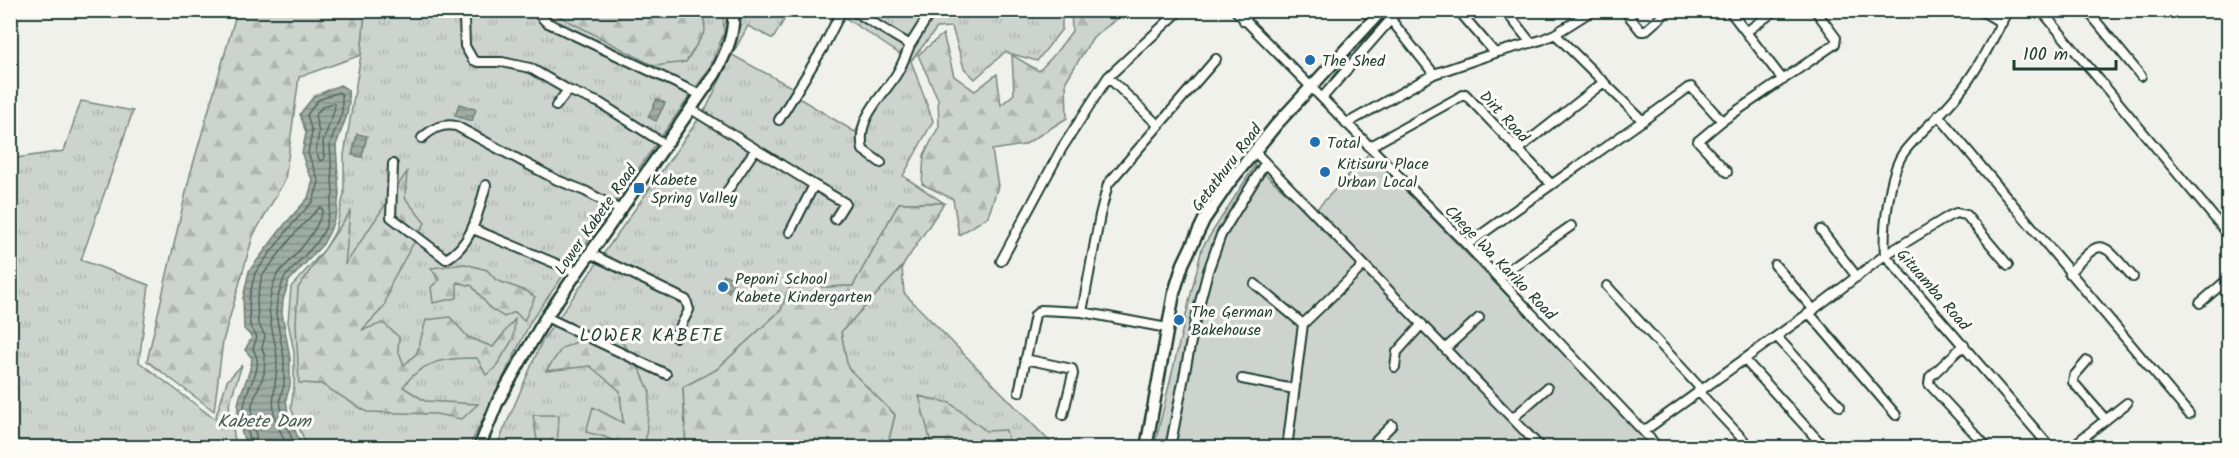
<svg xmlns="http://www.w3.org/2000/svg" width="2239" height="458" viewBox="0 0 2239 458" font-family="Kalam,sans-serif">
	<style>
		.grass { fill: url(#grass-tufts); stroke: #768880; stroke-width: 1.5; fill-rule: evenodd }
		.forest { fill: url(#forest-firs); stroke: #768880; stroke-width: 1.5 }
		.garden { fill: #cdd3cd; stroke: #768880; stroke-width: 1.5 }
		.water { fill: url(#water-rules); stroke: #6c8077; stroke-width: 1.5 }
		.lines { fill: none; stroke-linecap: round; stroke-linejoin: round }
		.shore { stroke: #526961; stroke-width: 1.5 }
		.street-casing { stroke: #1f3d34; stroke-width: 12 }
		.secondary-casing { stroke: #1f3d34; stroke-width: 15 }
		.street { stroke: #fdfcf7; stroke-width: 8 }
		.secondary { stroke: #fdfcf7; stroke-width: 10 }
		.poi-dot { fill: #1f6fb2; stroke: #fdfcf7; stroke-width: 2 }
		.labels { text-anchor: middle; stroke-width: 6; stroke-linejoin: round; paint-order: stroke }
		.poi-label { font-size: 16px; fill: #1f3d34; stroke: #fdfcf7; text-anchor: start }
		.street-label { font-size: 16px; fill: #1f3d34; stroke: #fdfcf7 }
		.neighbourhood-label { font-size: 18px; letter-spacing: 1.5px; fill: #1f3d34; stroke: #fdfcf7 }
		.water-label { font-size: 18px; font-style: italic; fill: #455e56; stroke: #fdfcf7 }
	</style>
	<defs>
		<pattern id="grass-tufts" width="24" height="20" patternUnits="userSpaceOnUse" patternTransform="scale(1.5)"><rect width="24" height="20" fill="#cdd3cd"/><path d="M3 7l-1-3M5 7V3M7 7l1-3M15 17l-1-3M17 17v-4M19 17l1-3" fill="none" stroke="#b0b6b1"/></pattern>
		<pattern id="forest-firs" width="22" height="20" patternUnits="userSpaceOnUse" patternTransform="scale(1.5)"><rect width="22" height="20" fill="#cdd3cd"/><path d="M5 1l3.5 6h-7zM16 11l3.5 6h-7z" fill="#b0b6b1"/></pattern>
		<pattern id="water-rules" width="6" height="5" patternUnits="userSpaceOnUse" patternTransform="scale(1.5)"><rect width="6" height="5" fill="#9faca4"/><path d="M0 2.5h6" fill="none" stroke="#818d86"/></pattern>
	</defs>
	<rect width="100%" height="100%" fill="#f0f1eb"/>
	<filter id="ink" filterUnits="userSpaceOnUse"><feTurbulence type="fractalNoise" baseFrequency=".0167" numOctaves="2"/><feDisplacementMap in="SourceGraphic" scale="12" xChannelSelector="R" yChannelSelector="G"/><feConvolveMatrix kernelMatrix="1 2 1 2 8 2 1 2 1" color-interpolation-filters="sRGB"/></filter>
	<g filter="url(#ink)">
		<path class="grass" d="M365,11H723L724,33L709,69L531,321L469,447H307L291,408L294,386V352L288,322L291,287L325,249L335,232L344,194V155L361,55Z
			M742,11H789L773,39L748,26L732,55L795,89L837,13L833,11H1062V29L1037,61L1005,52L975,79L964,68L952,27L937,28L911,61L933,121L903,176L944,203H899L853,286L823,287L793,278L781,310L716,370L683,387L686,447L496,448L542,341L707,107L726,67L743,15ZM844,17L901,55L881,95L855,132L797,97Z
			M81,101L133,111L81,260L149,285L139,362L215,419L227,381L242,365L229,404L236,447H11L10,159L64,151Z
			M902,267L904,293L1055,447H887L895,415L847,368L841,331Z"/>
		<path class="forest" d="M237,11H365L361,55L299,77L285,180L253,236L223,341L214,411L147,361L190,175Z
			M554,11H677L683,17V11H703L705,31L686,62L654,66L557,15Z
			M1071,11H1128L1093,37L1066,81L1067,118L1024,145L992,150L998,186L988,217L959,235L953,199L922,184L924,155L939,126L938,99L918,55L943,34L954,76L975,91L997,74L1001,105L1014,94L1012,55L1039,71L1054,55L1072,31Z
			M407,172L405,198L425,223L392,281L384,307L362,330L383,323L399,337L398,350L404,365L417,353L426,320L450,317L468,337L493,347L515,319L513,339L495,368L486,375L477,358C446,358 422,360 403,387L425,401L478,404L462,419L436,414L367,412L321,384L299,383L296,324L298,288L350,212L345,265Z
			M899,203H944L902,267L841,332L848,368L895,415L887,447H686L683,387L716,370L781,310L793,278L823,287L853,286Z
			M465,264L487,270L496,280L526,291L535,297L524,321L515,312L504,317L491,309L472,286L457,282V298L433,303L431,287L439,280L431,268Z
			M610,328L634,357L650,392L645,447H622V445L605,437L586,432L593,407L623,423L620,391L590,366L546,371L562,348Z
			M919,396L950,403L986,431L1006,430L1010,447H932Z
			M533,415H559L557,447H538Z"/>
		<path class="garden" d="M1369,153L1654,447L1154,448L1202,248L1255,165L1311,215Z"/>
		<path class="water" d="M340,85L348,90L349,103L347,115L336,145L339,194L337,211L330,231L323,244L289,281L283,300L282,313L290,358V386L286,399L288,414L302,447H246C242,432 235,416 239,400C243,385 251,374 252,358L245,350L252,337L244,329L243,298L249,271L285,224L308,198L313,180L307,170L302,154L306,133L300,114L314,96Z
			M657,99L665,103L656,121L648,117Z
			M459,104L476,109L472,121L455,116Z
			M357,134L367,136L362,157L352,155Z
			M724,275L735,279L729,292L718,288Z"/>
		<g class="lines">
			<path class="shore" d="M333,103L335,105L334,111L323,142L324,159L320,161L316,152L319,132L315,116L322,107Z
				M251,448C250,432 241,418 245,401C249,381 265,369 253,349L257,337L250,326L249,299L255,273L289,228L313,201L319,182L308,153L312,132L307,115L318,100L339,92L342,95V112L330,144L333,194L325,229L318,241L284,278L277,300L276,314L284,358V385L280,399L282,415L296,448
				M259,448L252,419V404L264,374L265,357L262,348L265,336L258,323L257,299L262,276L295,233L320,207L323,210C316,232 303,247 288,263C284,268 278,271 276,277C262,312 274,326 277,358C278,378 270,398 275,418C278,428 284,438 288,448"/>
			<defs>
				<path id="street" d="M462,10L464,17L465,46L473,60L478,62H502L530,68L568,90L600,103L666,145
					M535,10L546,22L701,95
					M852,10L910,45L932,10
					M1235,10L1467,245L1659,448
					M1458,10L1495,53
					M1505,10L1531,43
					M1624,10L1641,31H1645L1669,10
					M1729,10L1783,80
					M1980,10L2002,23
					M2008,10C1993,38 1978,70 1958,94C1942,115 1920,131 1904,152C1889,172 1883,231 1885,255L2051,448
					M2041,10L2228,234
					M2087,10L2141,76
					M2173,10L2175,12
					M1391,20L1434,74
					M1244,21L1251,10
					M1746,32L1776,10
					M1555,34L1643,121
					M1108,77L1158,125
					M1322,98L1399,10
					M556,106L568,90
					M691,109L814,185L790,232
					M1938,115L2189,414
					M779,120L823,48L842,10
					M1346,124L1434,74L1495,53L1541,40L1555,34L1593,10
					M422,138C432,129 442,123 456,126L557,180L585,191L620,210
					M1369,147L1465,94L1551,184
					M1517,150L1604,82
					M1255,152L1541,448
					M881,163L863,150C856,118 880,100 896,75C902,66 906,55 910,45
					M393,164L391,217L446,259C473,244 478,212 486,185
					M1727,172L1698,141L1722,121L1835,44L1836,38L1815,10
					M814,185L845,203L835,219
					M726,193L755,150
					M473,229L576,272
					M1821,230L1857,277
					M1467,245C1540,191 1615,142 1688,88L1691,87L1693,89L1722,121
					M589,253L686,300L689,310L675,337
					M1001,261L1062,148L1108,77L1176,14
					M1775,265L1814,310
					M2069,273C2104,235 2100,241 2133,277
					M1498,277L1571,226
					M1255,284L1303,324
					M1607,286L1701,389
					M2200,303L2228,279
					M1082,312L1100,215L1108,184L1216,59
					M1809,313L1896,415
					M546,317L666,374
					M1777,337L1840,406
					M1964,345L1930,377L1929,384L1988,448
					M1446,348L1479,318
					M1025,359L1072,369L1073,374L1063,415
					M1744,359L1825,448
					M2087,361L2074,376L2073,382L2106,420
					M1395,367L1397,352L1422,324
					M1242,379L1294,389
					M1698,391L1751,448
					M1019,392L1035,315L1041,310L1082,312L1167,328
					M1513,418L1547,388
					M1644,431L1809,313L1885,255L1949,216L1956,213L1966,215L2008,265
					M1170,448L1195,321L1208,271L1221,235L1265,163
					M1287,448L1303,324L1364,265
					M1369,448L1392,425
					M2070,448L2127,403"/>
				<path id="secondary" d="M479,448L498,401L546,317L715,74C726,53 735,35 733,10
					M1146,448L1174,293L1183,264L1204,220L1229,183L1276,125L1382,10"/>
			</defs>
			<use href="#street" class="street-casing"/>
			<use href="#secondary" class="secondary-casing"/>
			<use href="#street" class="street"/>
			<use href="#secondary" class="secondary"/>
		</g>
	</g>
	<g class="poi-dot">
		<circle cx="1310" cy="60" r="6"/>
		<circle cx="1315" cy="142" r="6"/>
		<circle cx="1325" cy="172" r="6"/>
		<rect x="633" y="182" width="12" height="12" rx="3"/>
		<circle cx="723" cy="287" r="6"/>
		<circle cx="1179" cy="320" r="6"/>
	</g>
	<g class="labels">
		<g class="poi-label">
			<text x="1322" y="66">The Shed</text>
			<text x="1327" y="148">Total</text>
			<text x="1337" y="169">Kitisuru Place<tspan x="1337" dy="18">Urban Local</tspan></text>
			<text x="651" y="185">Kabete<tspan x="651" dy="18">Spring Valley</tspan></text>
			<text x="735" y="284">Peponi School<tspan x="735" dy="18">Kabete Kindergarten</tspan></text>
			<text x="1191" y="317">The German<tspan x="1191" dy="18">Bakehouse</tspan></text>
		</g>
		<g class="street-label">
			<text transform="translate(1505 116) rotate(47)" y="6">Dirt Road</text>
			<text transform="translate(1226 167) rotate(-53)" y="6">Getathuru Road</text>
			<text transform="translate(595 219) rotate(-55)" y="6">Lower Kabete Road</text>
			<text transform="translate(1501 262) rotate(46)" y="6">Chege Wa Kariko Road</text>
			<text transform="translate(1934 289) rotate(49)" y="6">Gituamba Road</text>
		</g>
		<g class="neighbourhood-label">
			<text x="652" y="341">LOWER KABETE</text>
		</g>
		<g class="water-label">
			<text x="264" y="427">Kabete Dam</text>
		</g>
	</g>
	<rect width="2239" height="458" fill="none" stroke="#fdfcf7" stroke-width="36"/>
	<rect x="18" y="18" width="2203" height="422" fill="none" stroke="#1f3d34" stroke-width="2" filter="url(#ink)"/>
	<path d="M2014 60v9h102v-9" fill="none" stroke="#1f3d34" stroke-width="3"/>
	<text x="2023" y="60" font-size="18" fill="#1f3d34" stroke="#fdfcf7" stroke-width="4.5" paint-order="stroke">100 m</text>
</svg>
